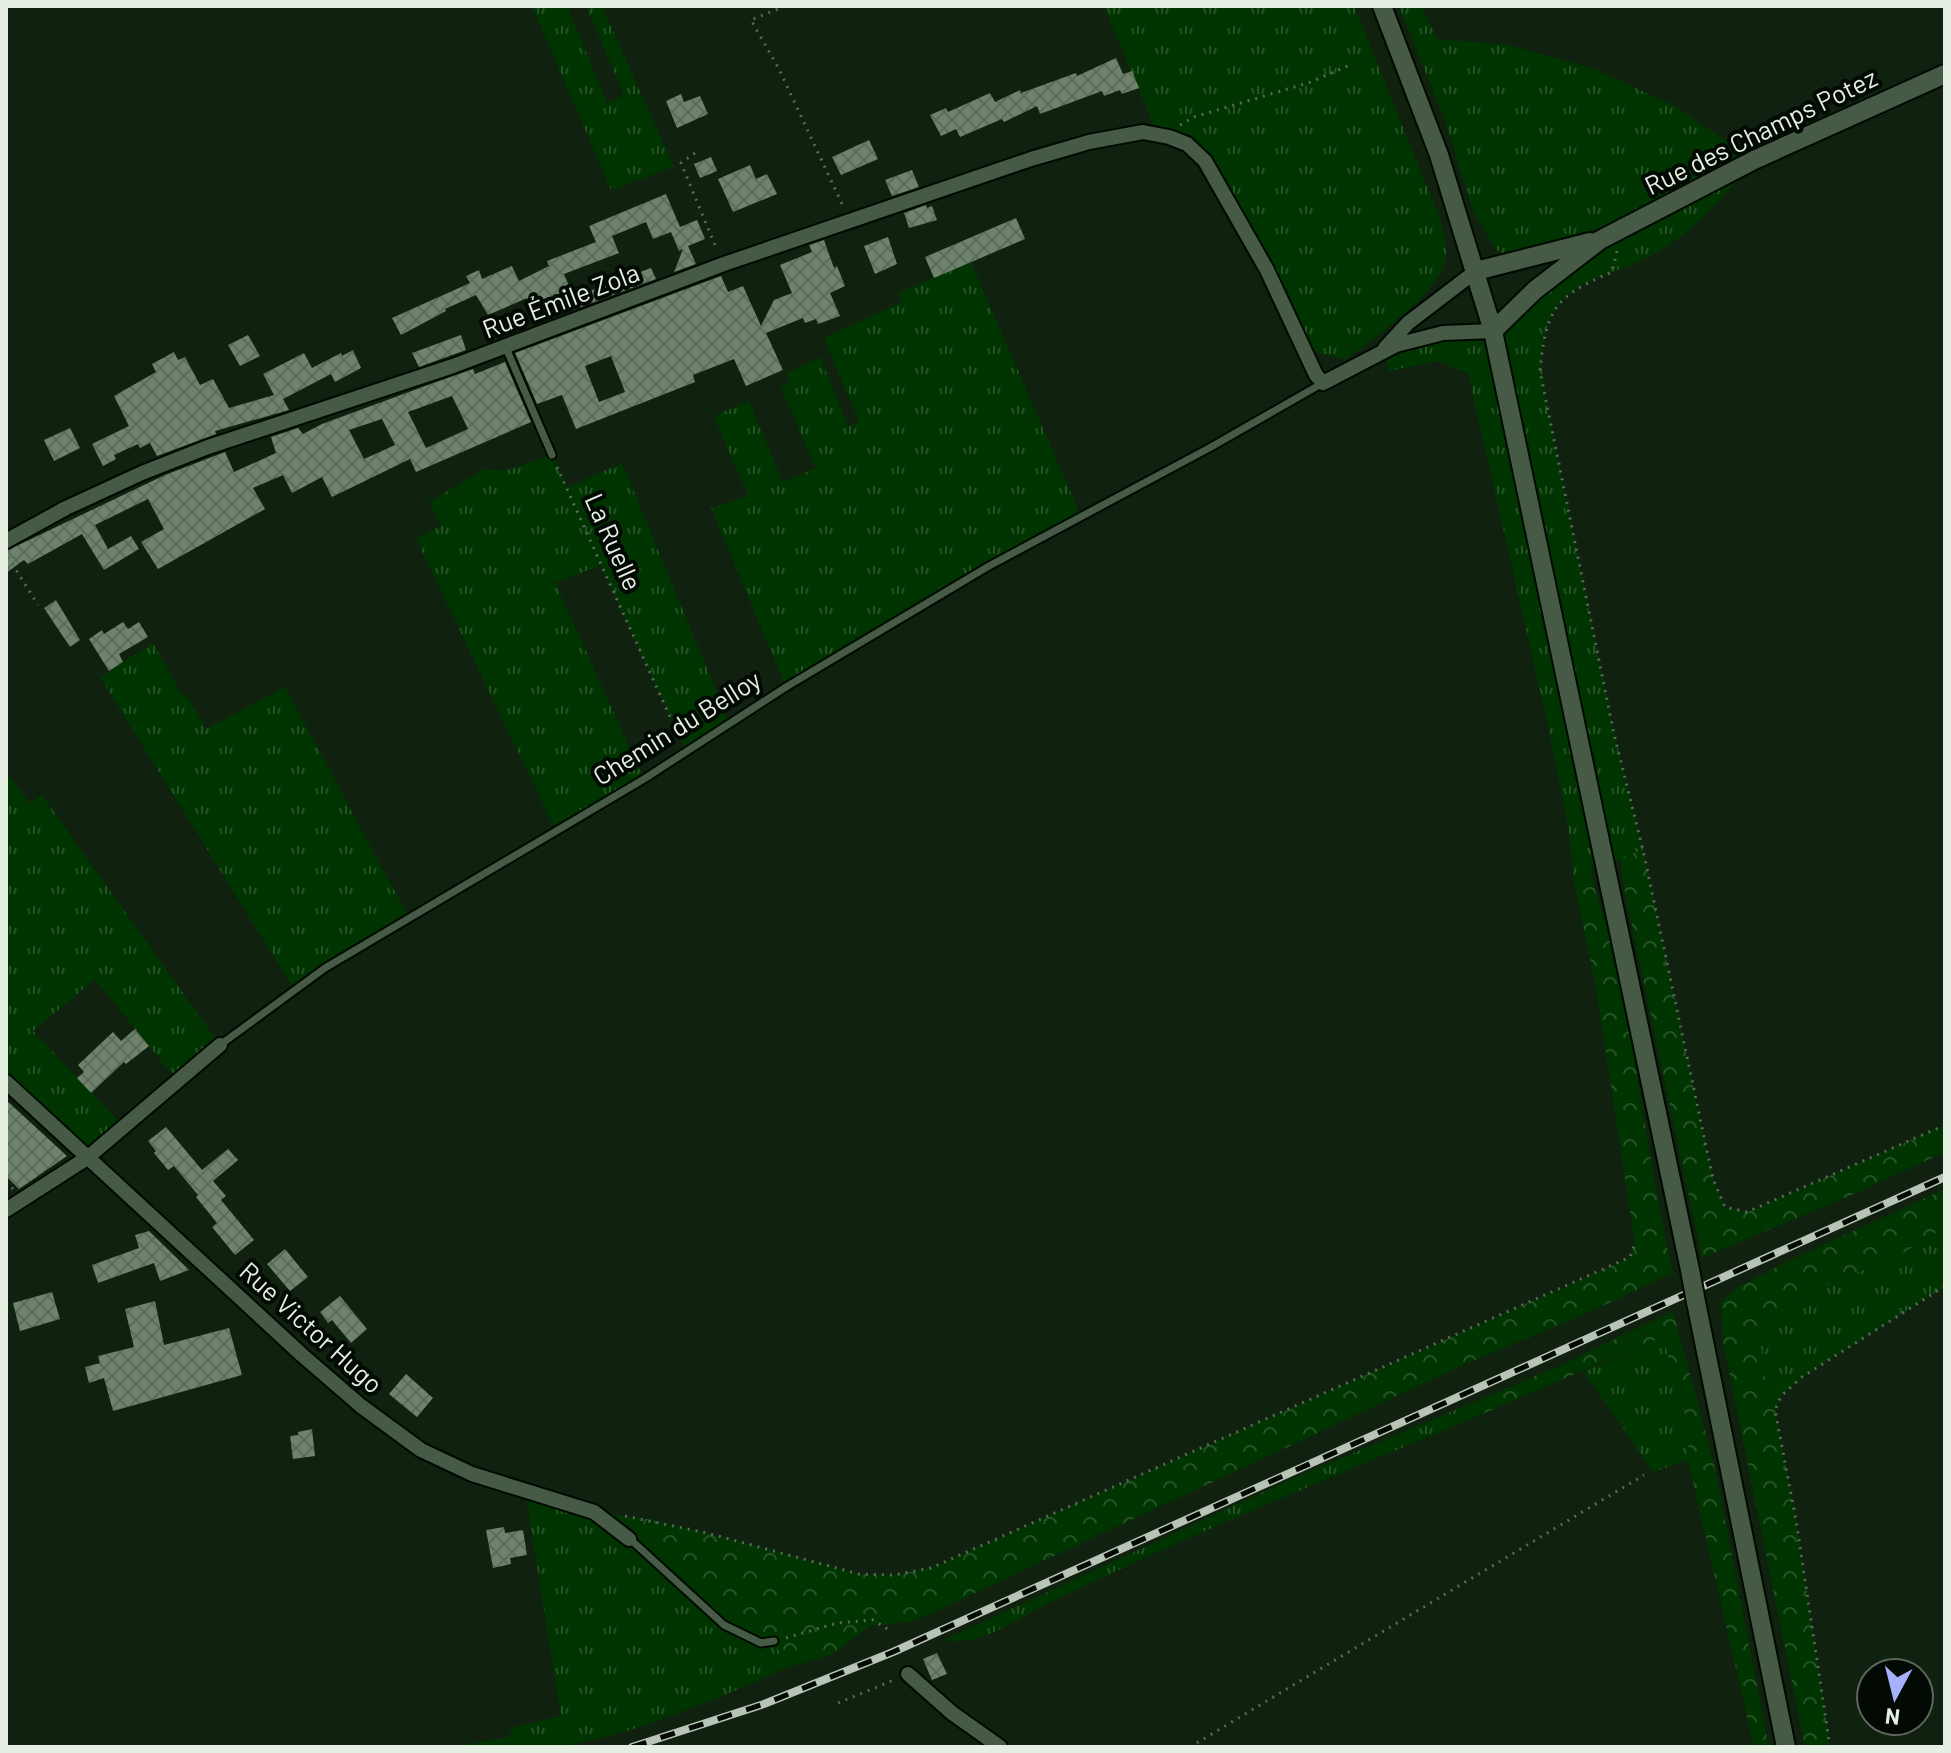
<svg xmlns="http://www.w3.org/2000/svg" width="1951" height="1753" viewBox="0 0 1951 1753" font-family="Barlow,sans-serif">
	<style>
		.grass { fill: url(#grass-tufts) }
		.forest { fill: url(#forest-crowns) }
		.building { fill: url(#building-cross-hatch); fill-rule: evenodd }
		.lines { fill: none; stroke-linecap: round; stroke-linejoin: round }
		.service-casing { stroke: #000a00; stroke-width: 11 }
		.minor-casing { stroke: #000a00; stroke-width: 18 }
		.tertiary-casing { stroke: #000a00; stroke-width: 22 }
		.path { stroke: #596857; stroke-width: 3; stroke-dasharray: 2 6; stroke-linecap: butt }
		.service { stroke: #475a45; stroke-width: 7 }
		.minor { stroke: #475a45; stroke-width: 14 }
		.tertiary { stroke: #475a45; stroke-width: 18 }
		.rail-casing { stroke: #b8c4b6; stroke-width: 8 }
		.rail { stroke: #030903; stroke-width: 5; stroke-dasharray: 15; stroke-linecap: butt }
		.tertiary-bridge-casing { stroke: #000a00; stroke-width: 22; stroke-linecap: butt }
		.tertiary-bridge { stroke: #475a45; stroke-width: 18 }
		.labels { text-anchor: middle; stroke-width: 8; stroke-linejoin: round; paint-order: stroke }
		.street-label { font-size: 26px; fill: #e5f0e3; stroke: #030903 }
	</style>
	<defs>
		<pattern id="grass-tufts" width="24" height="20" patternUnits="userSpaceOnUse" patternTransform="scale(2)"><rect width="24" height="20" fill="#003501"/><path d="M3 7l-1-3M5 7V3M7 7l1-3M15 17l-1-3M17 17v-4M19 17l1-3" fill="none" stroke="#255326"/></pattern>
		<pattern id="forest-crowns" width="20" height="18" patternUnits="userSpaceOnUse" patternTransform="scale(2)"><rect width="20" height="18" fill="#003501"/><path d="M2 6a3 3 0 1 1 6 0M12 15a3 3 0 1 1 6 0" fill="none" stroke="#255326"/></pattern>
		<pattern id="building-cross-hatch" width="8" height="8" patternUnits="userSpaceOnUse" patternTransform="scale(2)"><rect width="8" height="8" fill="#6e836c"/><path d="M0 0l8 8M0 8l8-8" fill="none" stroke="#5e6b5c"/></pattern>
	</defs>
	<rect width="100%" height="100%" fill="#10210f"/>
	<path class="grass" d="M532,6H567L607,103L624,95L586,6H602L674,167L611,190Z
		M1104,6H1354L1442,224C1444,234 1447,246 1446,256C1444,290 1372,340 1346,359L1321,354L1301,343L1205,161L1154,126Z
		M1399,6H1421L1438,39L1509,45L1592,68L1675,106L1754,160C1723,197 1695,232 1652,255C1629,268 1601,273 1579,287C1530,317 1541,373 1550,420L1614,734L1643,850L1592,869L1574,882L1569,831L1548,725L1468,374L1439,361L1389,371L1383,350L1493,331L1598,241L1509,263L1493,245L1473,211L1446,123Z
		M971,262L1077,507L1079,517L786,687L711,508L748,496L714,416L749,401L783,482L816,468L781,388L790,383L786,374L820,357L848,427L859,422L824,338L902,302L898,293Z
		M552,455L567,488L622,463L730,724L686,752L601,565L555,583L644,779L556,831L416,539L441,526L429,502L485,469L504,471Z
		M153,643L182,695L185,693L206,729L285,687L409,918L294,989L100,677Z
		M8,775L30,803L42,795L220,1045L178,1082L95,979L33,1031L124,1127L87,1158L6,1082V777Z
		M1945,1227V1286L1802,1377L1781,1396L1775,1410L1763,1370L1759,1324L1812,1290L1897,1257Z
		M1663,1338L1689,1427L1688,1460L1653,1472L1584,1372L1648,1342Z
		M1465,1406L1471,1419C1330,1478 1188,1535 1051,1602C1019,1617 980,1648 944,1640L1296,1477Z
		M525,1491L594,1512L774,1641L787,1668C718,1698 631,1737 556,1747C523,1751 486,1747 453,1747L509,1737L513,1727L561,1716Z"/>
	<path class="forest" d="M1643,850L1713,1179L1725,1207L1748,1212L1945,1125V1152L1856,1193L1702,1258L1625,893L1620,858Z
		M1591,869C1595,902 1612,931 1618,963C1638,1066 1649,1170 1673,1273L1596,1309L1461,1366L915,1621L870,1626L832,1654L787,1668L774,1641L761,1643L724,1625L594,1512L647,1519L707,1533L859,1574L894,1575L931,1568L1630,1258L1635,1244L1595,982L1574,882Z
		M1945,1189V1227L1897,1257L1812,1290L1759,1324L1763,1370L1775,1410L1796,1520L1830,1747H1805L1723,1341L1721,1302L1735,1289L1788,1261Z
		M1673,1311L1715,1468L1769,1747H1754L1688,1460L1689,1427L1663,1338L1648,1342L1471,1419L1465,1406L1561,1365Z"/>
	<path class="building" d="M1116,58L1123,74L1132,71L1139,88L1122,94L1120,90L1104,96L1102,91L1040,114L1037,106L1004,122L1002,119L960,137L956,129L941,136L930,115L946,108L948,112L990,93L995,102L1020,90L1021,93L1076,73L1077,76Z
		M681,94L684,102L700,96L708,114L677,128L666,101Z
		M869,140L878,159L841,175L832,157Z
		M711,157L717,171L700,178L694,164Z
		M750,165L756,179L767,174L777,194L733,212L718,179Z
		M912,170L919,187L892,196L885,180Z
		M666,194L680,227L697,220L705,239L688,246L696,264L674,272L683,249L679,251L671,232L653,239L646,222L612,236L619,253L564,274L572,293L533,311L527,298L488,315L476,295L445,309L446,311L401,335L392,318L470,283L466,276L479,270L482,279L512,266L519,281L549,266L547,261L596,242L589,226Z
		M926,205L927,208L932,206L937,220L909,228L904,213Z
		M1016,218L1025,239L934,278L925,257Z
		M888,237L897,264L875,274L864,246Z
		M824,240L834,268L837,266L845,286L830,293L840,316L818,324L816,319L805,323L803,318L766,333L783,370L746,386L734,359L693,375L695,382L576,429L562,395L537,404L515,353L721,276L728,292L743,286L761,326L774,300L792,293L780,265L812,252L809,245ZM611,356L625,392L599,402L585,366Z
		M651,268L656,279L570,311L565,300Z
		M248,335L260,356L240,366L228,345Z
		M461,335L466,350L419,367L412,353Z
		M353,350L361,368L335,382L331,374L283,399L289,410L215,431L216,434L157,456L150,443L140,448L138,444L114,455L116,459L103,466L92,444L129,426L114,396L156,372L152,364L174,352L178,360L185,357L200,385L213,379L229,408L274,395L263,374L304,353L312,368L341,353L342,356Z
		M505,362L531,422L416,472L410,459L332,497L322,477L292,493L283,475L253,488L265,509L158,569L141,542L164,529L148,499L95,525L108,549L131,536L139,549L104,570L82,534L28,564L24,560L6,573V551L165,475L225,452L234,472L276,453L271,437L298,428L303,434L322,424L428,385L473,369L475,374ZM452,396L468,429L426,448L408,412ZM382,419L395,445L364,459L349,430Z
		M70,428L80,448L54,461L44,440Z
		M56,600L80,640L70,647L44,608Z
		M123,622L128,629L139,622L148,637L119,654L123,662L109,671L89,639L102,630L104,634Z
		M135,1029L149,1046L126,1064L124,1062L91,1093L77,1078L84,1072L78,1065L113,1032L121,1041Z
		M6,1100L67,1156L19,1189L6,1176Z
		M166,1127L202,1170L228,1149L238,1160L213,1181L226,1196L221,1200L254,1240L235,1255L212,1227L217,1223L196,1197L198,1195L174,1166L168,1170L154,1153L156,1151L148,1141Z
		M149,1231L189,1270L160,1281L154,1263L98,1283L92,1265L139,1248L135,1235Z
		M285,1249L308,1277L290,1291L267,1264Z
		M52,1292L60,1319L20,1331L13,1303Z
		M340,1296L367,1329L351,1343L332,1320L328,1323L320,1312Z
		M155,1301L164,1345L229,1328L242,1375L113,1411L104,1378L89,1383L85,1367L100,1363L98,1356L134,1347L125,1309Z
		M406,1374L433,1398L417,1417L389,1394Z
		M312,1429L315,1456L293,1459L290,1436L298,1435V1432Z
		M504,1527L505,1533L523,1530L527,1555L510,1558L511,1564L493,1568L486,1530Z
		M937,1653L947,1674L932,1680L923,1659Z"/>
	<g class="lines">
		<defs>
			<path id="service" d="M506,348L552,455
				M220,1045L325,968L644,779L786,687L989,566L1211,447L1323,383
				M630,1539L724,1625L761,1643L774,1641"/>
			<path id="minor" d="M1385,348L1408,323L1476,271
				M6,541L66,508L142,473L208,447L453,366L724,264L1031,159L1089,142L1143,132L1169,137L1187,144L1205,161L1267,270L1316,375L1323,383L1396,345L1443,333L1493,331
				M6,1082L302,1355L361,1406L421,1450L472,1474L594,1512L629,1539
				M6,1210L87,1158L220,1045
				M908,1674L952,1713L1000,1747"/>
			<path id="tertiary" d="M1382,6L1439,155L1493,331L1690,1270
				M1476,271L1590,242
				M1493,331L1535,290L1600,240L1754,160L1945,74
				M1696,1302L1786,1747"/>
		</defs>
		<use href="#service" class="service-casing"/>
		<use href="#minor" class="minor-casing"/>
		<use href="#tertiary" class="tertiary-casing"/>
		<path class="path" d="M785,6L751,20L779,69L843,206
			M1180,125L1194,117L1311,82L1352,64
			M695,153L681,163L717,250
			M1617,251L1612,272C1555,296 1546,309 1540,371L1614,734L1643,850L1713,1179L1725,1207L1747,1212L1945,1125
			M557,467L681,741
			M8,557L38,605
			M6,1182L13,1189
			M625,1516L707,1533L859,1574L894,1575L931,1568L1630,1257L1635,1244
			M786,1638L837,1623L873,1620L889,1630
			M838,1703L894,1680
			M1190,1747L1644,1475
			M1830,1747L1796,1520L1775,1410L1781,1396L1802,1377L1945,1286"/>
		<use href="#service" class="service"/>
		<use href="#minor" class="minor"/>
		<use href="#tertiary" class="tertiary"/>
		<defs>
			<path id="rail" d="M632,1747L764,1704L893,1652L1945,1177"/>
		</defs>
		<use href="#rail" class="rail-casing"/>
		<use href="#rail" class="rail"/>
		<defs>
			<path id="tertiary-bridge" d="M1690,1270L1696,1302"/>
		</defs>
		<use href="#tertiary-bridge" class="tertiary-bridge-casing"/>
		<use href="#tertiary-bridge" class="tertiary-bridge"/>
	</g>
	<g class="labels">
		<g class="street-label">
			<text transform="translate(1761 132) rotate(-26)" y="9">Rue des Champs Potez</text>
			<text transform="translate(561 301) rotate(-21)" y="9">Rue Émile Zola</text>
			<text transform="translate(613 542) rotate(66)" y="9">La Ruelle</text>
			<text transform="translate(677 728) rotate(-32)" y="9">Chemin du Belloy</text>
			<text transform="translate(311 1328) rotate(42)" y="9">Rue Victor Hugo</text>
		</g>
	</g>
	<rect width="1951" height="1753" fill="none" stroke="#e5f0e3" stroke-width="16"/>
	<g transform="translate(1895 1697) rotate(187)"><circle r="38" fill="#030903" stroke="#5d655d" stroke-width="2"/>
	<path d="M0-6L14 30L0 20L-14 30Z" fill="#a5b1fc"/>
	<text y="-12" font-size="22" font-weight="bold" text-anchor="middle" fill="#e5f0e3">N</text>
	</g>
</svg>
